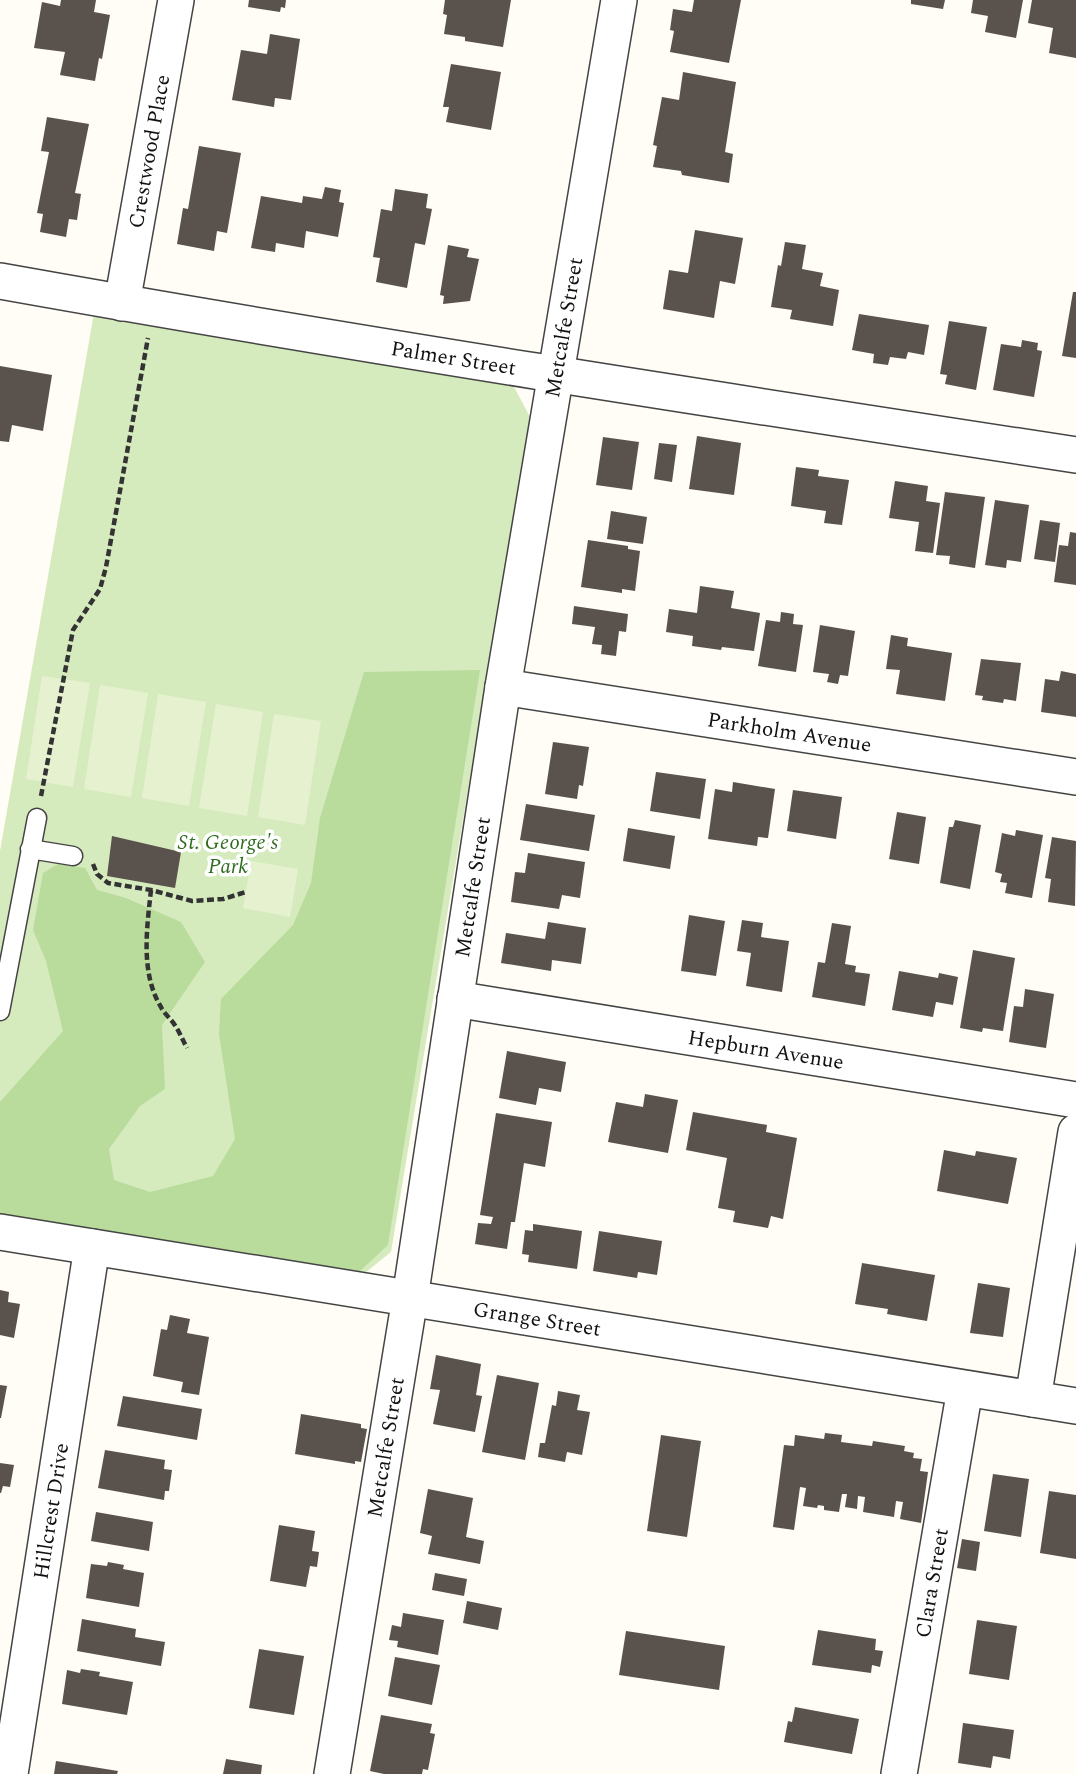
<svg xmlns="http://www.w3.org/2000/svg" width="1076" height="1774" viewBox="0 0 1076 1774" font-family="Spectral,serif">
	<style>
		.green { fill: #d5ebbd }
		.forest { fill: #b9dc9c }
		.pitch { fill: #e6f2cf }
		.building { fill: #5a524d }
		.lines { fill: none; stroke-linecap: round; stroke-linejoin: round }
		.service-casing { stroke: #444; stroke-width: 21 }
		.minor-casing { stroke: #444; stroke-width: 38 }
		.path { stroke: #333; stroke-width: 4.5; stroke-dasharray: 7 3.5; stroke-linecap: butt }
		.service { stroke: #fff; stroke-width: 18 }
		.minor { stroke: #fff; stroke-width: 35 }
		.labels { text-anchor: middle; stroke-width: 7; stroke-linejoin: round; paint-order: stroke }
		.street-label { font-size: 21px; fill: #111; stroke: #fff }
		.park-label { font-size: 21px; font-style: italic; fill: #2f6b1f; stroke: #fff }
	</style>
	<rect width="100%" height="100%" fill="#fffdf5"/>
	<path class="green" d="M94,313L513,385L530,417L391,1252L360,1277L0,1218V851Z"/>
	<path class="forest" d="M480,670L388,1245L359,1272L0,1214V1102L63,1031L46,961L33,930L43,873L58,864L85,868L97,890L126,898L181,922L205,962L162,1025L165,1089L140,1106L109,1149L114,1180L150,1192L213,1176L235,1139L219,1034L221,999L293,925L311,883L320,818L364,672Z"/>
	<path class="pitch" d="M42,676L90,683L73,787L26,779Z
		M100,685L148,693L131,797L84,789Z
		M158,694L206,702L189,806L142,798Z
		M216,704L263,712L247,816L199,808Z
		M274,714L321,721L305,825L258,817Z
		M251,861L298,869L290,917L243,908Z"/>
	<path class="building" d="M61,0H96L94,12L110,15L102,59L99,58L95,81L60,75L65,52L34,48L42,2L60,6Z
		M249,0H286L285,8L281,7L280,12L248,7Z
		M445,0H511L503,47L465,41V37L444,34L447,15L443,14Z
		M694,0H741L729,63L670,52L674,31L670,30L673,9L692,12Z
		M911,0H945L943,9L911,4Z
		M973,0H1023L1016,38L985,32L988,16L971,13Z
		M1032,0H1076V58L1049,53L1053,28L1028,23Z
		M270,34L300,39L291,100L275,98L274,107L232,100L241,50L267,54Z
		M451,64L501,72L491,130L446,122L449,107H443Z
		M683,72L736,82L725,152L733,154L729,183L682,175L681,171L653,167L657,146L653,145L662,97L679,100Z
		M47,117L89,124L75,193L81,194L77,220L69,219L66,237L40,232L43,214L37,213L49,152L41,151Z
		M199,146L241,153L227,233L217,231L214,251L177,244L183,208L188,209Z
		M325,187L341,190L339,202L344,203L338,237L306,231L304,248L276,243L275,252L251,248L261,196L302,203L303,196L322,199Z
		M395,189L428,194L426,208L432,209L425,245L415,243L407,288L376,282L380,258L373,257L381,209L392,211Z
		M695,230L743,238L735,284L720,281L714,318L663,309L669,270L688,273Z
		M785,242L806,245L802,269L823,273L820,286L839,290L833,326L790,319L792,310L771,307L778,265L781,266Z
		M448,245L469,249L467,257L479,259L470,301L443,304L444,296L440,295Z
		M1073,292H1076V358L1062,356Z
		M859,314L929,325L924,355L908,352L906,359L890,357L888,365L873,363L874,354L852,350Z
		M949,321L987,327L976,390L945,384L947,375L940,374Z
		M1022,340L1038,343L1037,350L1042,351L1034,397L993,390L1001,344L1021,347Z
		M0,366L52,375L43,431L12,425L9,442L0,441Z
		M697,436L741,443L734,495L689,489Z
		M603,437L639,442L632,490L596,485Z
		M659,443L677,445L672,482L654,479Z
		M796,467L819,470L818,476L849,480L842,525L824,523L826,511L791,506Z
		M895,481L928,486L926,501L940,503L933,553L915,551L919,522L889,518Z
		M945,492L985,497L975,568L949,564L950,556L936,555Z
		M995,500L1029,505L1021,562L1007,560L1006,568L985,565Z
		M611,511L647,517L643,544L607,539Z
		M1040,520L1060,523L1055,562L1034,559Z
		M1070,532L1076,533V585L1054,582L1059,545L1068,546Z
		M588,540L628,546V549L640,551L635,591L622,589V593L581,587Z
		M700,586L734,591L731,608L760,613L754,651L722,647L721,650L692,646L693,636L666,632L669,609L697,613Z
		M574,606L628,614L626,632L619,631L616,656L601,654L602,645L592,644L595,627L572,624Z
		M781,612L794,614L793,624L803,625L796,672L758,666L766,620L780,622Z
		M820,625L855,631L848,676L840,675L838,684L827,682L829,674L813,672Z
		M891,635L908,638L907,646L952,653L945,701L896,694L900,670L886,669Z
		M981,659L1021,663L1016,701L1004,699L1003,703L982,700L983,696L975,695Z
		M1061,671L1076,674V717L1041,712L1045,679L1059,681Z
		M553,742L589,747L583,786L579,785L577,799L545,794Z
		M656,772L706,779L700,819L650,811Z
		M733,782L775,789L768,838L758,837L757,846L708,839L715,789L732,792Z
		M793,790L842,797L836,839L787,831Z
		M526,804L595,815L589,851L520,840Z
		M897,812L926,817L919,864L889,859Z
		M955,820L981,825L970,889L940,883L949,827H953Z
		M628,828L675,836L670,869L623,861Z
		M1016,830L1043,835L1032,898L1005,893L1007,883L1000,882L1002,874L995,872L1002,833L1015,836Z
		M112,836L181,852L175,888L107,876Z
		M1052,837L1076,841L1075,906L1048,902L1051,879L1045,878Z
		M528,853L585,862L580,898L562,895L559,909L511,902L515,872L525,873Z
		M689,915L725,921L716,976L681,971Z
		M742,920L763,923L761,937L789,941L782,992L746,986L751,953L737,951Z
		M548,922L586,928L581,964L552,960L551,971L501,963L506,933L545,939Z
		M832,923L851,926L845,964L856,966L855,972L870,974L865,1006L812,997L818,962L825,963Z
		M973,950L1015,958L1003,1031L983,1028L982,1032L960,1028Z
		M899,971L938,978L939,973L958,977L953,1005L936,1002L933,1017L892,1010Z
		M1025,989L1054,994L1046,1048L1009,1042L1014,1006L1023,1007Z
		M507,1051L566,1062L561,1092L539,1088L536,1105L499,1098Z
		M645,1094L678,1100L668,1153L608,1142L616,1102L643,1107Z
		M693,1112L767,1125L766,1132L797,1138L783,1219L771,1216L768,1228L733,1222L735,1211L718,1208L727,1158L686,1150Z
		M496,1113L552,1122L545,1167L524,1163L515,1222H511L507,1249L475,1244L478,1223L491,1224L493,1217L480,1215Z
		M944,1150L975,1156L976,1151L1017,1158L1008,1204L937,1191Z
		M533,1224L582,1231L577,1269L528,1262L529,1255L522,1254L525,1230L533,1231Z
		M599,1231L662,1241L657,1275L638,1272L637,1278L593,1271Z
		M862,1263L935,1275L927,1321L887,1314L888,1309L855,1304Z
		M978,1283L1010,1288L1003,1337L970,1333Z
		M0,1290L9,1292L8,1302L20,1304L14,1338L0,1335Z
		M170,1315L190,1319L187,1333L209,1337L199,1395L181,1392L183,1382L153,1376L161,1329L167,1330Z
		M436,1355L481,1364L476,1395L482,1396L475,1432L433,1424L440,1390L430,1389Z
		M497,1375L539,1383L525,1460L482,1452Z
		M0,1385L7,1386L1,1418H0Z
		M558,1391L580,1395L577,1410L590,1412L582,1455L567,1452L565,1462L538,1457L540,1443H545L552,1405L556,1406Z
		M123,1396L202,1409L197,1440L117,1426Z
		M301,1414L361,1424V1428L367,1429L361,1462L355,1461V1464L295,1454Z
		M825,1433L842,1435L841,1442L872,1446L873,1441L905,1446L904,1451L914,1453L913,1458L922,1459L920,1471L928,1472L921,1523L900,1519L903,1502L896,1501L894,1517L863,1512L865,1497L858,1496L857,1509L845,1507L847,1494H842L839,1512L824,1510V1506L818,1505L817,1508L803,1506L806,1488L800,1487L794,1530L773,1527L784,1445L794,1446L795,1435L824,1439Z
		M661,1435L701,1441L687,1537L647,1531Z
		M105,1450L165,1460L164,1469L172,1470L169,1491H165L164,1500L98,1488Z
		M0,1463L14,1465L10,1487L3,1486L1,1493H0Z
		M993,1474L1029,1479L1021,1537L984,1531Z
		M428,1489L473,1498L466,1537L484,1541L480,1564L428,1554L432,1536L420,1533Z
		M1049,1491L1076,1495V1559L1040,1553Z
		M96,1512L153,1522L149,1551L91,1541Z
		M279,1525L315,1531L312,1551L319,1552L317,1567L310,1566L306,1587L270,1581Z
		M962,1539L980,1542L976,1571L957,1568Z
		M108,1562L124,1565L123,1569L144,1573L139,1607L86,1598L91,1564L107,1566Z
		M435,1573L467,1579L464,1596L432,1590Z
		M467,1601L502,1608L498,1630L463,1623Z
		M403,1613L444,1620L438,1655L397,1647L398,1641L389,1640L392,1625L401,1627Z
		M82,1619L136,1629L135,1637L165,1642L161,1666L77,1651Z
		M977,1620L1017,1626L1009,1680L969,1674Z
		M818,1630L876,1639L875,1650L883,1651L880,1667L872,1665L871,1673L812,1665Z
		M626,1631L725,1646L719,1690L619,1675Z
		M259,1649L304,1656L294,1715L249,1708Z
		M395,1657L440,1665L432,1705L388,1696Z
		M81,1669L100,1672L99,1676L133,1682L127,1715L62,1704L67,1670L80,1673Z
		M795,1707L859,1719L852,1754L784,1742L788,1721L792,1722Z
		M381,1715L432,1724L430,1733L435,1734L428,1770L423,1769L422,1774H384L370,1771Z
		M963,1723L1014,1730L1010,1759L993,1756L991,1768L958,1763Z
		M226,1759L262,1765L261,1774H223Z
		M56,1761L118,1771L117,1774H54Z"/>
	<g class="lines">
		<defs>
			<path id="service" d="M30,849L73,856
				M0,1011L37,818"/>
			<g id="minor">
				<path id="s1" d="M0,281C358,345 717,400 1076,455"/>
				<path id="s2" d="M122,303L176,0"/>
				<path id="s3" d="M503,687L1076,777"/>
				<path id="s4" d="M455,999L1076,1100"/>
				<path id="s5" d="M0,1232L1076,1406"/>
				<path d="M1033,1399L1076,1132"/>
				<path id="s6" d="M10,1774L92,1247"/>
				<path id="s7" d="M332,1774L410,1298L503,687L619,0"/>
				<path id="s8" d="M899,1774L965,1389"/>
			</g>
		</defs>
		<use href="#service" class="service-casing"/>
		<use href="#minor" class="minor-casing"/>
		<path class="path" d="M41,796L73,630L100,589L106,567L148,338
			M93,864L97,874L108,883L151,890L192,901L223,899L246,892
			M151,890C147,927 140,973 161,1007C163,1012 168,1016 171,1020C178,1028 182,1039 187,1048"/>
		<use href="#service" class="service"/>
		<use href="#minor" class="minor"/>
	</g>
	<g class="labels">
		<g class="street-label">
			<text dy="7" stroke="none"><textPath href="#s2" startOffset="154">Crestwood Place</textPath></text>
			<text dy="7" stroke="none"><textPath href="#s7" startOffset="1465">Metcalfe Street</textPath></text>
			<text dy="7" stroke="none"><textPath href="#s1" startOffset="460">Palmer Street</textPath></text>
			<text dy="7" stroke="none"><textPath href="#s3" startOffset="290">Parkholm Avenue</textPath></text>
			<text dy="7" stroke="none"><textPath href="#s7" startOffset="898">Metcalfe Street</textPath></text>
			<text dy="7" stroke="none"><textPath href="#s4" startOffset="315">Hepburn Avenue</textPath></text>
			<text dy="7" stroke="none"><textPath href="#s5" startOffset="544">Grange Street</textPath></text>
			<text dy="7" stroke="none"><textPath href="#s7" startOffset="331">Metcalfe Street</textPath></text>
			<text dy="7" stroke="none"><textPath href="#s6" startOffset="266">Hillcrest Drive</textPath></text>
			<text dy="7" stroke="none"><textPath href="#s8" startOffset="194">Clara Street</textPath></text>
		</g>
		<g class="park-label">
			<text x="228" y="849">St. George's<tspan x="228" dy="24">Park</tspan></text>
		</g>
	</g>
</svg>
